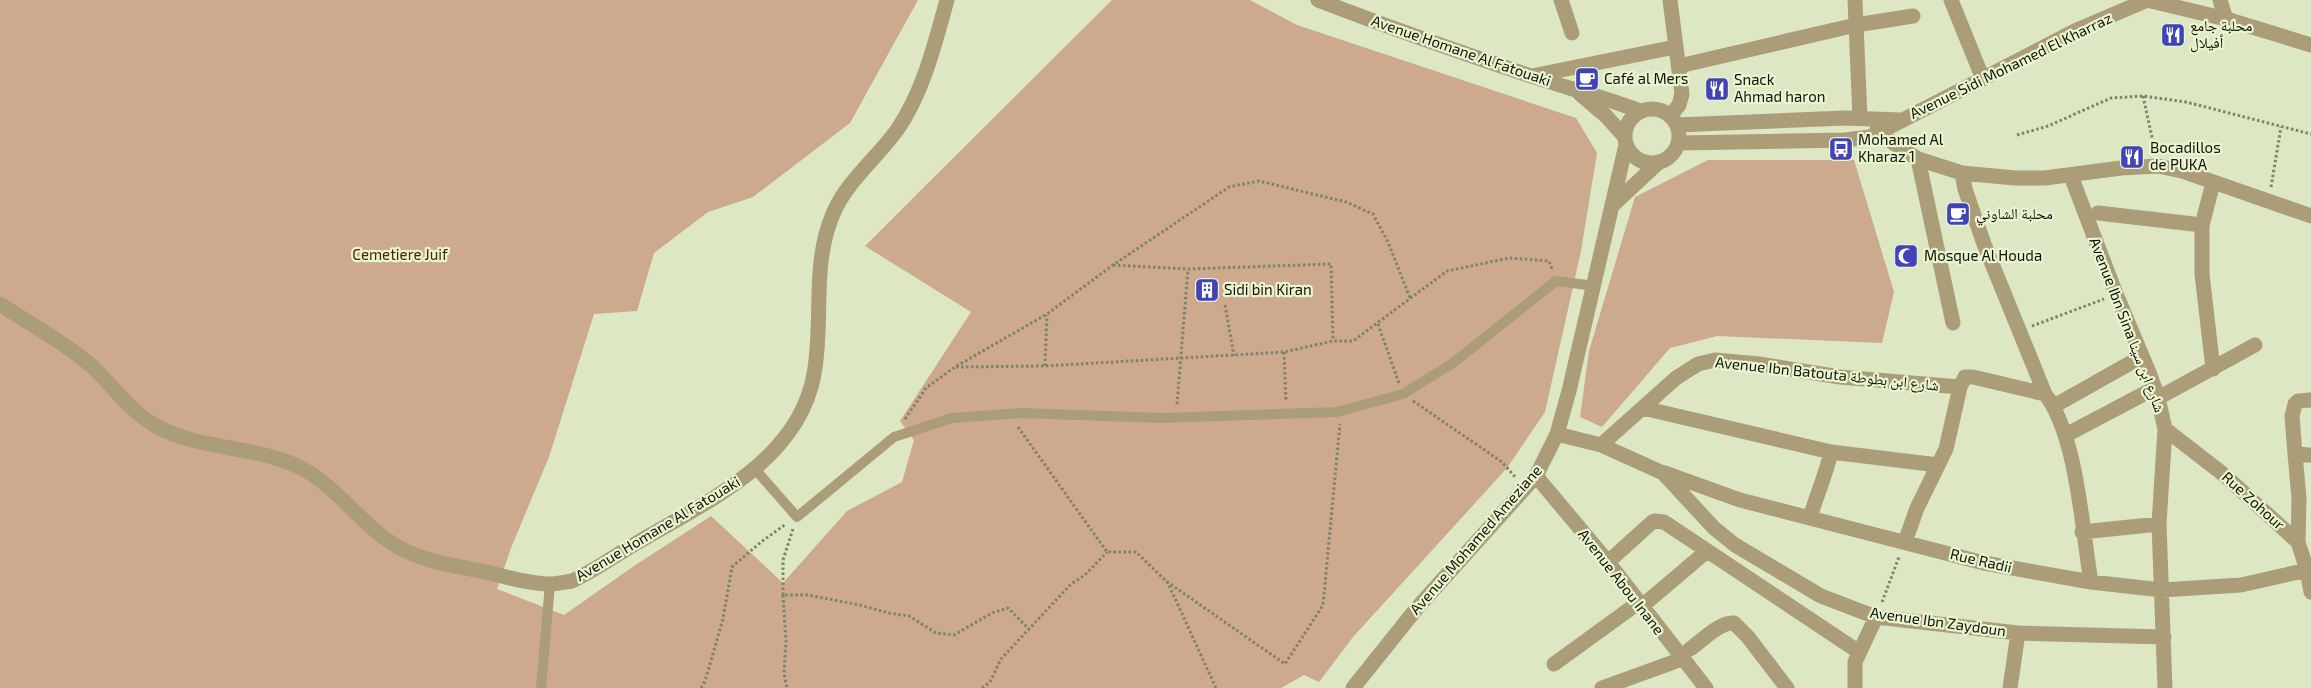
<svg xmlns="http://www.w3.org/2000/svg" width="2311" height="688" viewBox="0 0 2311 688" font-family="'Exo 2','Noto Naskh Arabic',sans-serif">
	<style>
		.green { fill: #cda98e }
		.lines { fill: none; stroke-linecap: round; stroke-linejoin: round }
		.path { stroke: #7d846b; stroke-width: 3; stroke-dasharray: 2.5 2.5; stroke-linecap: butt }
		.service { stroke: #ab9d78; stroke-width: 10 }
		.pedestrian { stroke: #ab9d78; stroke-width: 15 }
		.minor { stroke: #ab9d78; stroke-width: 15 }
		.tertiary { stroke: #ab9d78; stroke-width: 15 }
		.labels { text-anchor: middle; stroke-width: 4.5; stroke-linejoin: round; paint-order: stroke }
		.poi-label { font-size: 15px; fill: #111408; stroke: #eaf4d1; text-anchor: start }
		.street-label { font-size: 15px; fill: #111408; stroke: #eaf4d1 }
		.park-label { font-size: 15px; fill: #482400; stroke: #eaf4d1 }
	</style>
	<rect width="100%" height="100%" fill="#dde7c4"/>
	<path class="green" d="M0,0H918L850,123L753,197L708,212L654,253L637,311L594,314L549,457L511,548L497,589L564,615L634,566L711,516L783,583L847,511L902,482L914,440L900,421L971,312L865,246L1112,0H1250L1297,25L1576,118L1597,153L1581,251L1545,412L1507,468L1353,637L1319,682L1304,675L1281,688H0Z
		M1708,160H1854L1894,292L1882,343L1717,336L1670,348L1602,427L1580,417L1589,351L1635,197Z"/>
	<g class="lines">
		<path class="path" d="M2143,96L2155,151
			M2017,135L2048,126L2111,98L2143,96L2186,102L2311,134
			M2271,187L2281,127
			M1113,265L1188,269L1331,264L1333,341
			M1225,305L1234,356
			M1378,324L1399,383
			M2032,326L2104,299
			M1284,352L1286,401
			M1045,366L1047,315
			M956,367L1045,366L1284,352L1333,341H1353L1447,271L1510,258L1549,261L1552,269
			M1413,401L1502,462L1516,478
			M1177,404L1188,269
			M905,419L926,388L955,367L1047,314L1113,265L1229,187L1259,181L1346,202L1373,214L1388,242L1410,298
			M1018,427L1107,552H1136L1166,581L1285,664L1323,605L1340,424
			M793,529L783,560V595H807L860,605L889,613L909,616L936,633L954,635L992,613L1008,608L1029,629
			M1167,581L1216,688
			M783,595L786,641L784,674L787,688
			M1882,602L1899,557
			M701,688L705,681L723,619L732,567L761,542L786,524
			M982,688L990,682L1001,659L1071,584L1085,575L1107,552"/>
		<path class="service" d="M755,469L797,517L894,437L952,418L1020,413L1162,418L1337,412L1403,394L1453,363L1556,281L1595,286
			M541,688L550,584"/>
		<path class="pedestrian" d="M1561,0L1572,33
			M1679,66L1856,25L1913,16
			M1532,76L1675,47
			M2098,213L2202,225"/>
		<path class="minor" d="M1670,0L1682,94L1679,105L1670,116
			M1855,0L1860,118
			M1951,0L1983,79
			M1877,122L1878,133L1918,159L1962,173L2015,178H2045L2121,168L2158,166L2182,171L2311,216
			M1918,159L1953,323
			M1962,173L1965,189L1984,244L2045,394C2077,435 2082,529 2091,582
			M2071,176L2116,294L2150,375L2158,398L2165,429L2159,524L2165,688
			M2213,183L2202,225V274L2213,369
			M2158,398L2255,345
			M2054,406L2141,357
			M1643,408L1831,452L1938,465
			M2165,429L2223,474L2298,542L2307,570L2311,592
			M1557,434L1601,445L1663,473L1714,528L1735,545L1821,596L1876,617L2018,633L2164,637
			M2066,435L2155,388
			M1601,445L1676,378L1698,364L1715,360L1759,364L1840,377L1960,387L1965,377H1973L2045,394
			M2295,454L2292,416L2295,404L2298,401L2311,400
			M1665,473L1740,500L1984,563L2091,582L2162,590L2241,585L2307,570
			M1536,476L1608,562L1706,688
			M1810,518C1816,496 1826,475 1831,452
			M2082,532L2159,524
			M1905,542L1917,508L1946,449L1960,387
			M2298,542L2299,498L2295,454L2311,455
			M1608,562L1650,524L1654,521L1664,522L1859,652
			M1641,607L1707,551
			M1690,649C1702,641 1719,622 1734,623L1748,637L1787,688
			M1554,664L1638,603
			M1602,688L1682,659
			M1855,688V662L1876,617
			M2010,688L2018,633"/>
		<path class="tertiary" d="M1318,0C1388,27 1459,52 1531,76C1567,88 1604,97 1640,111
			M2147,0L2226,19L2311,45
			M2220,0L2226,19
			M1579,93L1606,116L1624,136
			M1625 136a27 27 0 1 1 54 0a27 27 0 1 1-54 0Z
			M1677,125L1845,118L1901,120
			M1678,143L1845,140L1870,137L2075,31L2147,0
			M1614,204L1659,162
			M0,304C31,325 66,343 94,368C114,388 133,414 158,427C202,451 258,445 303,469C336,487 356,518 387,540C416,561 452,565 486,572C507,577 529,584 550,584C557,584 565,582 572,581C596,570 617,554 640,541C708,501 799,460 814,374C824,320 811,265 833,214C846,182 877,158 897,130C923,93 935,43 947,0
			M1353,688L1417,608L1536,476L1557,434L1569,391L1626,145"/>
	</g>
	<defs>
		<symbol id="restaurant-square" viewBox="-11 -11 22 22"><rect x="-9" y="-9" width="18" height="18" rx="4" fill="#4044b8" stroke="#eaf4d1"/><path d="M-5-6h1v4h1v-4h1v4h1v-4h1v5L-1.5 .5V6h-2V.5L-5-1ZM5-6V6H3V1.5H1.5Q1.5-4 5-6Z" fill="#fff"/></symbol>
		<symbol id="cafe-square" viewBox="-11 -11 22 22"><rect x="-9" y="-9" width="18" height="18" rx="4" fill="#4044b8" stroke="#eaf4d1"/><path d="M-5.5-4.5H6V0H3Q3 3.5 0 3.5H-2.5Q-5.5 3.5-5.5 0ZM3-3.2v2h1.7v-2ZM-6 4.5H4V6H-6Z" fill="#fff"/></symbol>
		<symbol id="bus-square" viewBox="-11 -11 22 22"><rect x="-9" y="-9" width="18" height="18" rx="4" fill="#4044b8" stroke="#eaf4d1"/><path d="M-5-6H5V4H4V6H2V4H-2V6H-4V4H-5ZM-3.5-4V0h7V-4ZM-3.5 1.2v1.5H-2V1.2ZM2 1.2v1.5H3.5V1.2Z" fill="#fff"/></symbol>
		<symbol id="mosque-square" viewBox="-11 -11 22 22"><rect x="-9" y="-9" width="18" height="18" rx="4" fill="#4044b8" stroke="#eaf4d1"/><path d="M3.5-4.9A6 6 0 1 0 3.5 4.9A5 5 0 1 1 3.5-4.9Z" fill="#fff"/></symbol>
		<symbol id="building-square" viewBox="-11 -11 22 22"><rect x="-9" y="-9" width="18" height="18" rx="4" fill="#4044b8" stroke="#eaf4d1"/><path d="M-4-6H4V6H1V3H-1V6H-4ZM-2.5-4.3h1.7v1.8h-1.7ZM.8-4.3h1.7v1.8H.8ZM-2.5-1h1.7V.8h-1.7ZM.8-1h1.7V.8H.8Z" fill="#fff"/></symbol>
	</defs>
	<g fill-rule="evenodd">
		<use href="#restaurant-square" x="2159" y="21" width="28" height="28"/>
		<use href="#cafe-square" x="1573" y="65" width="28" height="28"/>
		<use href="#restaurant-square" x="1703" y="75" width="28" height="28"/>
		<use href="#bus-square" x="1827" y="135" width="28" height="28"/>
		<use href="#restaurant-square" x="2118" y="143" width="28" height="28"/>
		<use href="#cafe-square" x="1944" y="200" width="28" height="28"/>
		<use href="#mosque-square" x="1892" y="242" width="28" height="28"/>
		<use href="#building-square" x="1193" y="276" width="28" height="28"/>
	</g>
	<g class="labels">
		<g class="poi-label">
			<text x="2190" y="31">محلبة جامع<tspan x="2190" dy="17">أفيلال</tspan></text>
			<text x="1604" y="84">Café al Mers</text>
			<text x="1734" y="85">Snack<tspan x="1734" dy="17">Ahmad haron</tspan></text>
			<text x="1858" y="145">Mohamed Al<tspan x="1858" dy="17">Kharaz 1</tspan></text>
			<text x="2150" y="153">Bocadillos<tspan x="2150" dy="17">de PUKA</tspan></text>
			<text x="1976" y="219">محلبة الشاوني</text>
			<text x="1924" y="261">Mosque Al Houda</text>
			<text x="1224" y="295">Sidi bin Kiran</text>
		</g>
		<g class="street-label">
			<text transform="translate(1461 51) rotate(19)" y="5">Avenue Homane Al Fatouaki</text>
			<text transform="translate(2011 66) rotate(-26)" y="5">Avenue Sidi Mohamed El Kharraz</text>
			<text transform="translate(2127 325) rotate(69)" y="5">Avenue Ibn Sina شارع ابن سينا</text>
			<text transform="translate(1827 374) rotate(6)" y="5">Avenue Ibn Batouta شارع ابن بطوطة</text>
			<text transform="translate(2253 501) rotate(42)" y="5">Rue Zohour</text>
			<text transform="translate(658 529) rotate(-31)" y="5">Avenue Homane Al Fatouaki</text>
			<text transform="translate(1476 540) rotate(-49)" y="5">Avenue Mohamed Ameziane</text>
			<text transform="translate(1981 561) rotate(13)" y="5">Rue Radii</text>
			<text transform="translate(1621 582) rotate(52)" y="5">Avenue Abou Inane</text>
			<text transform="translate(1938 622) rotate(8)" y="5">Avenue Ibn Zaydoun</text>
		</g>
		<g class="park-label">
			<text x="400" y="260">Cemetiere Juif</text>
		</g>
	</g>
</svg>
